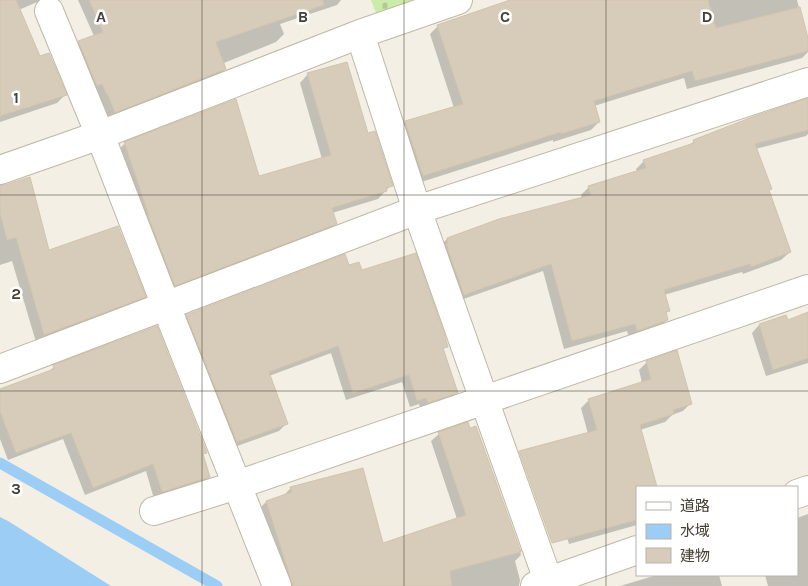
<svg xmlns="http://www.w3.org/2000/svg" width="808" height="586" viewBox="0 0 808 586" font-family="Karla,'Noto Sans JP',sans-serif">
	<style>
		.cemetery { fill: url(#cemetery-stones) }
		.water { fill: #9bcdf5 }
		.shadow { fill: #0003 }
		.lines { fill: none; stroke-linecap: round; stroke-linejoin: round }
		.stream { stroke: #9bcdf5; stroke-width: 11 }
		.building { fill: #d6ccb9; stroke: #d1c4ab }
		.minor-casing { stroke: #c0b8a6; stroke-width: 30 }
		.minor { stroke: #fff; stroke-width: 28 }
		.grid { fill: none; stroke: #464034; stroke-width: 1; stroke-opacity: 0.55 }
		.grid-label { font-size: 16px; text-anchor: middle; font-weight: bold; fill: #464034; stroke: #fff; stroke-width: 5; stroke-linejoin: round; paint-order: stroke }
	</style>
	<defs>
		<pattern id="cemetery-stones" width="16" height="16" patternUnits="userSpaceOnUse" patternTransform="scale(1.25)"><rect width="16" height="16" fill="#cbeba9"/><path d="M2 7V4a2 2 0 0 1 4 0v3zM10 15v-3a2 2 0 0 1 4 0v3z" fill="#b0cb92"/></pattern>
	</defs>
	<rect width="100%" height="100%" fill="#f3efe4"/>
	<path class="cemetery" d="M371,0H417L376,13Z"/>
	<path class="water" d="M0,517L8,521L111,586H0Z"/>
	<path class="shadow" d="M0,0H42L0,18Z
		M78,0H341L337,5L280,24L284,34L276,42L224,63L225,69L217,77L107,120L71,50L79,42L94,36Z
		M512,0H797L808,43V52L802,58L687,89L684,78L594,106L599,122L591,130L553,142V140L415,184L397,131L405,123L454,108L430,34L438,26Z
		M0,73L65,95L57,103L0,122Z
		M308,74L367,134L391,185L378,199L332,213L335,224L327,232L166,293L117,152L125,143L258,178L322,159L300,83Z
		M808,104V134L806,136L755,149L768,191L790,252L781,260L743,274L742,272L664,295L669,310L665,314L667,320L659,328L629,338L627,331L564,349L543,271L455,302L439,247L447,239L582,199L581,195L589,187L637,172L636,169L644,161L688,147L694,141Z
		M0,186L48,251L144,296L136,304L36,342L12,261L0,265Z
		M348,267L361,272L446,346L443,350L457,392L449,400L421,410L419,404L410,407L402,382L346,400L331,353L269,376L286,424L279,431L229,449L179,323L187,316Z
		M808,313V363L766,376L752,333L759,325L787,321Z
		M647,362L691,403L683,411L672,415L665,422L640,430L656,487H637V525L569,544L541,453L588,434L581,408L589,400L642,383L639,370Z
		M54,367L206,452L202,456L209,477L201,484L154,499L146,471L85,495L63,439L8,460L0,439V391L47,373Z
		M476,428L521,555L515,561L520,580L519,586H283L258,510L266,502L283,496L291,488L382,544L457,519L431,441L439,434L470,430Z
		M808,514V586H768L765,575H797V518Z
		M657,575H719L722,586H620Z"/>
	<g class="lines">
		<path class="stream" d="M0,463L217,586"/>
	</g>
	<path class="building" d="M0,0H16L40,56L49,53L67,95L0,116Z
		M89,0H323L324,5L216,42L226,69L115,113L108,95H107L102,84L97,86L78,41L103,32Z
		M510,0H708L716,28L800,7L808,38V51L695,81L692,71L594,101L600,122L561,134V132L423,176L405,121L463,104L437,25Z
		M347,62L368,133L375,131L393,186L386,188L387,191L332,208L337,224L175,286L148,216H149L124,142L236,99L259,176L331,155L307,73Z
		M808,98V130L755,144L772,189L769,190L791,252L751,267L750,264L664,290L670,311L666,312L668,320L637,331L635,324L572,341L551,264L464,295L446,244L448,243L447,238L499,219L591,195L588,186L646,168L643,160L694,143L693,140L755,116Z
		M30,177L49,250L118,226L146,297L44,335L16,238L7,240L0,214V185H5Z
		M416,253L444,333L448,347L443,348L458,393L428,403L426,398L417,401L409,375L353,393L338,346L269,372L288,424L237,442L186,315L345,254L349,265L359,262L362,270Z
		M808,312V358L773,370L759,324L786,315L788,320Z
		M157,326L207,453L203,454L210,477L162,492L153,464L93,488L71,433L16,453L0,412V389L54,369L53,365Z
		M677,350L692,404L673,410L674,414L640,425L657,487H637V520L552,543L519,451L597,430L588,399L651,379L646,361Z
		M468,422L470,428L476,426L521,552L450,571L452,586H293L266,501L292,492L290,487L363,468L383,543L466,515L438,432Z"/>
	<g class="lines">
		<defs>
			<path id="minor" d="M49,11L100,135L166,306L277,586
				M360,34L417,210L550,586
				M0,170L100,135L360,34L458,0
				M0,369L417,210L808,82
				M797,494L808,490
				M154,511L237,485L808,289
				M535,586L637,550"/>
		</defs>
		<use href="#minor" class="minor-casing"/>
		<use href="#minor" class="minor"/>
	</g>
	<path class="grid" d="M202,0V586M404,0V586M606,0V586M0,195H808M0,391H808"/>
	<g class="grid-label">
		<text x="101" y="22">A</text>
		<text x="303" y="22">B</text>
		<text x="505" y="22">C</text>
		<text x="707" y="22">D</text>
		<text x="16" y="103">1</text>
		<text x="16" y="299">2</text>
		<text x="16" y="494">3</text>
	</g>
	<rect x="636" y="486" width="162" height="90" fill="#ffffff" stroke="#b5b3ae"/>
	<rect x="646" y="502" width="25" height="8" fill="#ffffff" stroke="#b5b3ae"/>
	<text x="680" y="511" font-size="15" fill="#464034">道路</text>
	<rect x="646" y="524" width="25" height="15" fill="#9bcdf5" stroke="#b5b3ae"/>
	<text x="680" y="536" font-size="15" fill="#464034">水域</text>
	<rect x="646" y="548" width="25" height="15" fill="#d6ccb9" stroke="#b5b3ae"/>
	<text x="680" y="561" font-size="15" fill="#464034">建物</text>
</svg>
